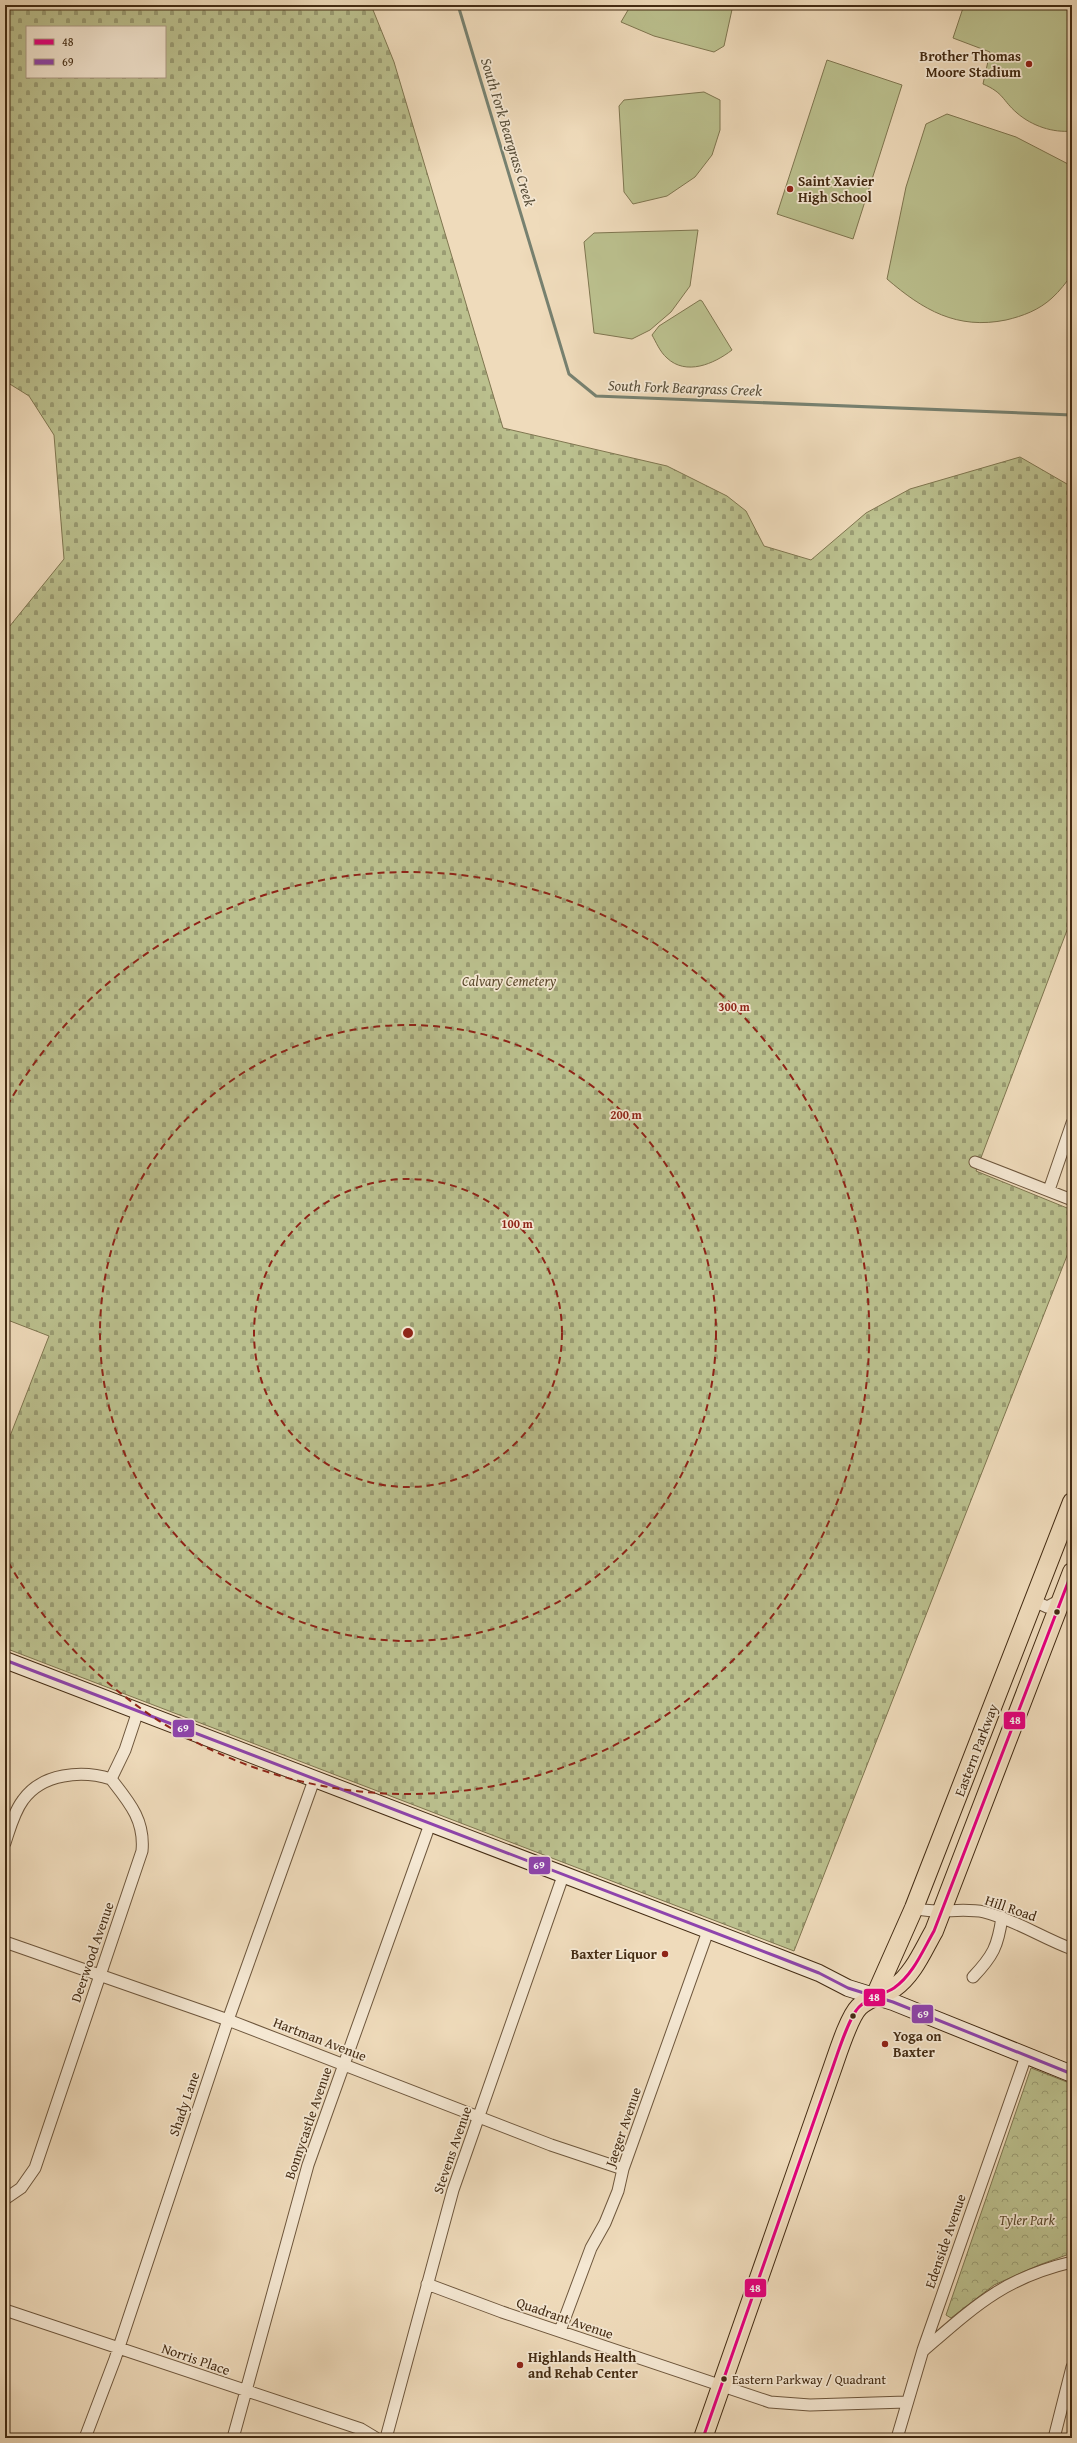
<svg xmlns="http://www.w3.org/2000/svg" width="1077" height="2443" viewBox="0 0 1077 2443" font-family="'Gentium Book Plus',serif">
	<style>
		.grass { fill: #bbc08e; stroke: #7f7650 }
		.forest { fill: url(#forest-crowns); stroke: #7f7650 }
		.cemetery { fill: url(#cemetery-stones); stroke: #7f7650; fill-rule: evenodd }
		.lines { fill: none; stroke-linecap: round; stroke-linejoin: round }
		.stream { stroke: #778170; stroke-width: 3 }
		.minor-casing { stroke: #6e573d; stroke-width: 13 }
		.secondary-casing { stroke: #432b13; stroke-width: 18 }
		.primary-casing { stroke: #432b13; stroke-width: 20 }
		.minor { stroke: #f5e8d3; stroke-width: 11 }
		.secondary { stroke: #f5e8d3; stroke-width: 16 }
		.primary { stroke: #efdbbb; stroke-width: 18 }
		.bus-1-casing { stroke: #f5e8d3; stroke-width: 6 }
		.bus-2-casing { stroke: #f5e8d3; stroke-width: 6 }
		.bus-1 { stroke: #e5007d; stroke-width: 3 }
		.bus-2 { stroke: #8e44ad; stroke-width: 3 }
		.ring { fill: none; stroke: #8f2418; stroke-width: 2; stroke-dasharray: 7 5 }
		.poi-dot { fill: #8f2418; stroke: #f5e8d3; stroke-width: 1.5 }
		.bus-dot { fill: #432b13; stroke: #f5e8d3; stroke-width: 1.5 }
		.labels { text-anchor: middle; stroke-width: 3.5; stroke-linejoin: round; paint-order: stroke }
		.bus-label { font-size: 13px; fill: #432b13; stroke: #f5e8d3; text-anchor: start }
		.poi-label { font-size: 14px; font-weight: bold; fill: #432b13; stroke: #f5e8d3; text-anchor: start }
		.park-label { font-size: 14px; font-style: italic; fill: #5b492c; stroke: #f5e8d3 }
		.street-label { font-size: 14px; fill: #432b13; stroke: #f5e8d3 }
		.water-label { font-size: 15px; font-style: italic; fill: #594f3a; stroke: #f5e8d3 }
		.centre { fill: #8f2418; stroke: #f5e8d3; stroke-width: 2 }
		.ring-label { font-size: 12px; text-anchor: middle; font-weight: bold; fill: #8f2418; stroke: #f5e8d3; stroke-width: 3.5; stroke-linejoin: round; paint-order: stroke }
		.line-badge { stroke: #f5e8d3; stroke-width: 1.5 }
		.badge-label { font-size: 11px; text-anchor: middle; font-weight: bold; fill: #fff }
	</style>
	<defs>
		<pattern id="forest-crowns" width="20" height="18" patternUnits="userSpaceOnUse"><rect width="20" height="18" fill="#bbc08e"/><path d="M2 6a3 3 0 1 1 6 0M12 15a3 3 0 1 1 6 0" fill="none" stroke="#9a9c73"/></pattern>
		<pattern id="cemetery-stones" width="16" height="16" patternUnits="userSpaceOnUse"><rect width="16" height="16" fill="#bbc08e"/><path d="M2 7V4a2 2 0 0 1 4 0v3zM10 15v-3a2 2 0 0 1 4 0v3z" fill="#9a9c73"/></pattern>
	</defs>
	<rect width="100%" height="100%" fill="#efdbbb"/>
	<filter id="stains"><feTurbulence type="fractalNoise" baseFrequency=".005" numOctaves="4"/><feColorMatrix values="0 0 0 0 .2 0 0 0 0 .09 0 0 0 0 .02 0 0 0 .5 -.17"/></filter>
	<radialGradient id="worn" r=".72"><stop offset=".6" stop-color="#630" stop-opacity="0"/><stop offset="1" stop-color="#630" stop-opacity=".3"/></radialGradient>
	<path class="grass" d="M631,5H733L724,46L714,52L654,36L621,22Z
		M964,5H1072V131C1053,133 1032,126 1017,113C1002,100 1004,93 983,84L990,52L953,38Z
		M827,60L902,85L853,239L777,214Z
		M704,92L720,100V130L712,155L695,177L667,196L633,204L624,192L619,106L624,100Z
		M947,114L1016,137L1072,166V275C1066,282 1060,291 1052,298C1039,310 1023,316 1006,320C957,330 923,310 887,279L906,187L926,124Z
		M698,230L690,286L671,312L650,330L632,339L594,333L584,242L594,233Z
		M700,300L702,301L732,350C714,364 686,376 667,358C660,352 656,342 652,335L659,326Z"/>
	<path class="forest" d="M1031,2068L1072,2084V2253L1039,2265L994,2285L951,2318L946,2315Z"/>
	<path class="cemetery" d="M5,5H371L394,62L503,428L667,466L727,496L746,511L764,546L811,560L866,513L910,489L1020,457L1072,487V917L976,1171L1072,1210V1243L794,1951L5,1648V1449L49,1336L5,1319V632L64,559L54,435L29,396L5,381ZM27,27H165V77H27Z"/>
	<g class="lines">
		<path class="stream" d="M458,5L569,374L596,396L1072,415"/>
		<defs>
			<path id="minor" d="M975,1162L1072,1200
				M1049,1190L1072,1123
				M1032,1600L1047,1607L1062,1599
				M111,1779L125,1750L138,1711
				M5,1843C10,1828 14,1812 23,1800C42,1773 82,1770 111,1779
				M914,1908C936,1915 961,1907 984,1912C1016,1920 1042,1938 1072,1949
				M5,1942L228,2020L551,2145L623,2169
				M973,1977C993,1956 998,1946 1002,1917
				M5,2199L21,2188L35,2168L142,1851C145,1820 129,1802 111,1779
				M427,2284L502,2312L770,2402L810,2405L906,2402
				M5,2310L361,2429L376,2438
				M560,2331L591,2248L605,2223L618,2191L623,2169L708,1931
				M924,2350C975,2306 1004,2278 1072,2262
				M85,2438L115,2359L228,2020L314,1780
				M233,2438L308,2165L430,1824
				M386,2438L453,2190L563,1876
				M897,2438L923,2350L1026,2056
				M1054,2438L1072,2367"/>
			<path id="secondary" d="M5,1660L778,1957L819,1973L848,1988L893,2002L1072,2074"/>
			<path id="primary" d="M875,1996L914,1908L1072,1502
				M703,2438L830,2075C836,2059 848,2018 859,2007C869,1997 883,1995 894,1988C913,1975 923,1950 934,1931L1072,1572"/>
		</defs>
		<use href="#minor" class="minor-casing"/>
		<use href="#secondary" class="secondary-casing"/>
		<use href="#primary" class="primary-casing"/>
		<use href="#minor" class="minor"/>
		<use href="#secondary" class="secondary"/>
		<use href="#primary" class="primary"/>
		<defs>
			<path id="bus-1" d="M703,2438L830,2075C836,2059 848,2018 859,2007C869,1997 883,1995 894,1988C913,1975 923,1950 934,1931L1072,1572"/>
			<path id="bus-2" d="M5,1660L778,1957L819,1973L848,1988L893,2002L1072,2074"/>
		</defs>
		<use href="#bus-1" class="bus-1-casing"/>
		<use href="#bus-2" class="bus-2-casing"/>
		<use href="#bus-1" class="bus-1"/>
		<use href="#bus-2" class="bus-2"/>
	</g>
	<g class="ring">
		<circle cx="408" cy="1333" r="154"/>
		<circle cx="408" cy="1333" r="308"/>
		<path d="M7 1106A461 461 0 1 1 7 1560"/>
	</g>
	<g class="poi-dot">
		<circle cx="1029" cy="64" r="4"/>
		<circle cx="790" cy="189" r="4"/>
		<circle cx="665" cy="1954" r="4"/>
		<circle cx="885" cy="2044" r="4"/>
		<circle cx="520" cy="2365" r="4"/>
	</g>
	<g class="bus-dot">
		<circle cx="1057" cy="1612" r="3.5"/>
		<circle cx="853" cy="2016" r="3.5"/>
		<circle cx="724" cy="2379" r="3.5"/>
	</g>
	<g class="labels">
		<g class="bus-label">
			<text x="732" y="2384">Eastern Parkway / Quadrant</text>
		</g>
		<g class="poi-label">
			<text x="1021" y="61" text-anchor="end">Brother Thomas<tspan x="1021" dy="16">Moore Stadium</tspan></text>
			<text x="798" y="186">Saint Xavier<tspan x="798" dy="16">High School</tspan></text>
			<text x="657" y="1959" text-anchor="end">Baxter Liquor</text>
			<text x="893" y="2041">Yoga on<tspan x="893" dy="16">Baxter</tspan></text>
			<text x="528" y="2362">Highlands Health<tspan x="528" dy="16">and Rehab Center</tspan></text>
		</g>
		<g class="park-label">
			<text x="509" y="986">Calvary Cemetery</text>
			<text x="1027" y="2225">Tyler Park</text>
		</g>
		<g class="street-label">
			<text transform="translate(976 1750) rotate(-69)" y="5">Eastern Parkway</text>
			<text transform="translate(1011 1908) rotate(19)" y="5">Hill Road</text>
			<text transform="translate(92 1952) rotate(-71)" y="5">Deerwood Avenue</text>
			<text transform="translate(320 2039) rotate(21)" y="5">Hartman Avenue</text>
			<text transform="translate(184 2104) rotate(-71)" y="5">Shady Lane</text>
			<text transform="translate(308 2123) rotate(-71)" y="5">Bonnycastle Avenue</text>
			<text transform="translate(623 2127) rotate(-71)" y="5">Jaeger Avenue</text>
			<text transform="translate(452 2150) rotate(-71)" y="5">Stevens Avenue</text>
			<text transform="translate(945 2241) rotate(-71)" y="5">Edenside Avenue</text>
			<text transform="translate(565 2318) rotate(19)" y="5">Quadrant Avenue</text>
			<text transform="translate(196 2359) rotate(19)" y="5">Norris Place</text>
		</g>
		<g class="water-label">
			<text transform="translate(508 132) rotate(73)" y="5">South Fork Beargrass Creek</text>
			<text transform="translate(685 388) rotate(2)" y="5">South Fork Beargrass Creek</text>
		</g>
	</g>
	<circle cx="408" cy="1333" r="6" class="centre"/>
	<g class="ring-label">
		<text x="734" y="1011">300 m</text>
		<text x="626" y="1119">200 m</text>
		<text x="517" y="1228">100 m</text>
	</g>
	<g class="line-badge">
		<rect x="1003" y="1711" width="23" height="19" rx="4" fill="#e5007d"/>
		<rect x="172" y="1719" width="23" height="19" rx="4" fill="#8e44ad"/>
		<rect x="528" y="1856" width="23" height="19" rx="4" fill="#8e44ad"/>
		<rect x="863" y="1988" width="23" height="19" rx="4" fill="#e5007d"/>
		<rect x="911" y="2004" width="23" height="20" rx="4" fill="#8e44ad"/>
		<rect x="744" y="2278" width="23" height="20" rx="4" fill="#e5007d"/>
	</g>
	<g class="badge-label">
		<text x="1015" y="1724">48</text>
		<text x="183" y="1732">69</text>
		<text x="539" y="1869">69</text>
		<text x="874" y="2001">48</text>
		<text x="923" y="2018">69</text>
		<text x="755" y="2292">48</text>
	</g>
	<rect width="1077" height="2443" fill="none" stroke="#efdbbb" stroke-width="20"/>
	<rect x="6" y="6" width="1065" height="2431" fill="none" stroke="#432b13" stroke-width="2"/>
	<rect x="10" y="10" width="1057" height="2423" fill="none" stroke="#432b13"/>
	<rect x="26" y="26" width="140" height="52" fill="#f5e8d3" stroke="#ae9c86"/>
	<rect x="34" y="39" width="20" height="6" fill="#e5007d" stroke="#ae9c86"/>
	<text x="62" y="46" font-size="12" fill="#432b13">48</text>
	<rect x="34" y="59" width="20" height="6" fill="#8e44ad" stroke="#ae9c86"/>
	<text x="62" y="66" font-size="12" fill="#432b13">69</text>
	<rect width="100%" height="100%" filter="url(#stains)"/>
	<rect width="100%" height="100%" fill="url(#worn)"/>
</svg>
